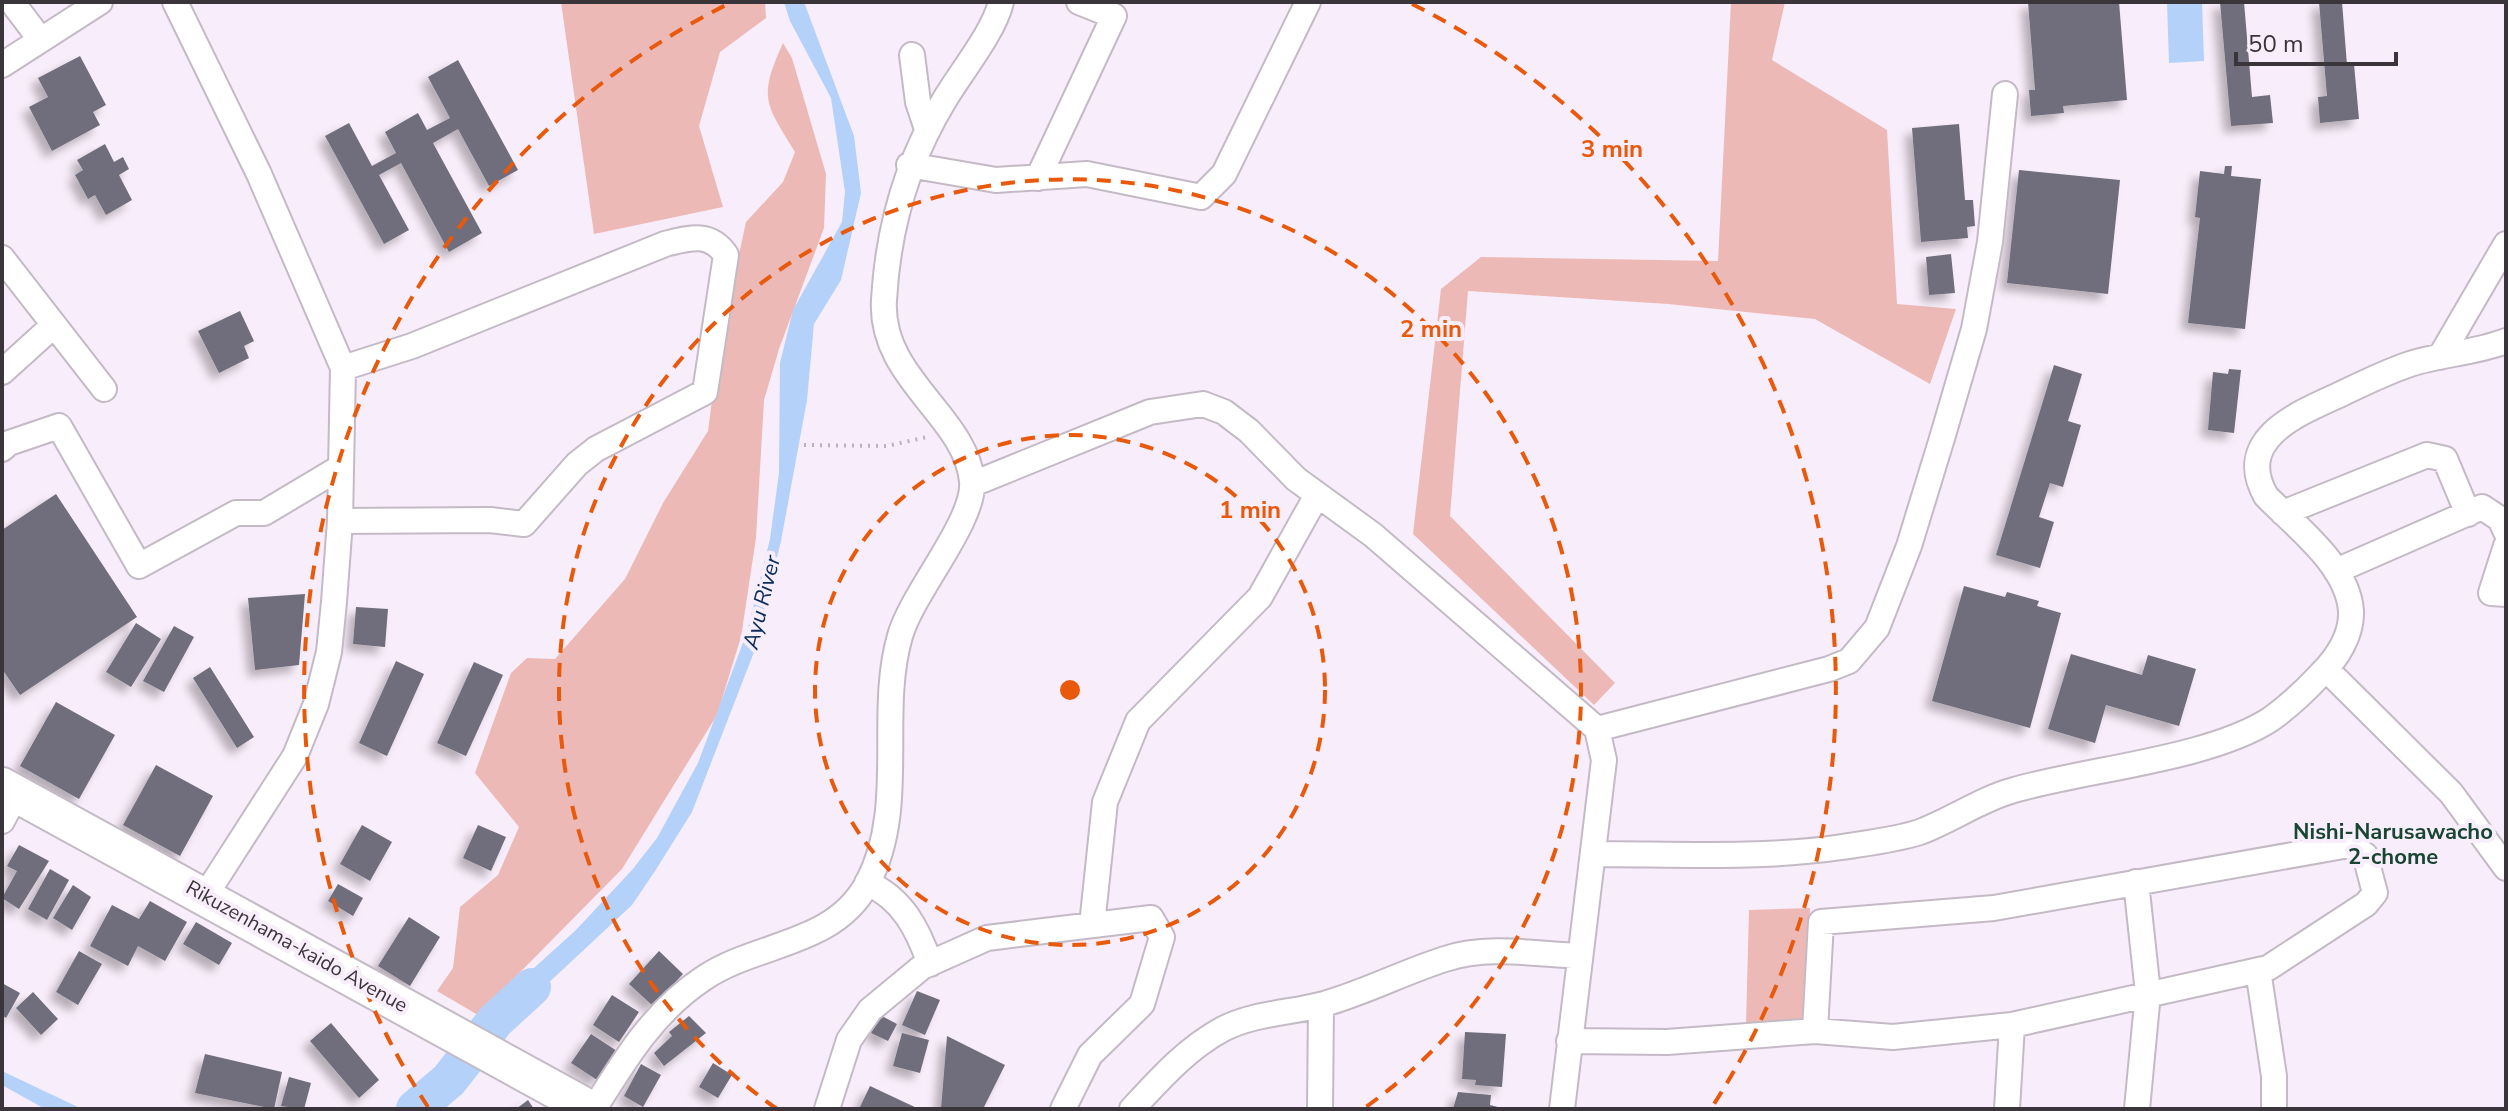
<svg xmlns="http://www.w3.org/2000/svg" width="2508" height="1111" viewBox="0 0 2508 1111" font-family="'Nunito Sans',sans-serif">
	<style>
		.green { fill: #edb9b6 }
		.water { fill: #b4d1f9 }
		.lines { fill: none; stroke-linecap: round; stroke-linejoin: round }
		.river { stroke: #b4d1f9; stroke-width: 38 }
		.building { fill: #6f6e7b; filter: url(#shadow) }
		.minor-casing { stroke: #c4bac6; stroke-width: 28 }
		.highway-casing { stroke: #c4bac6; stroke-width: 40 }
		.path { stroke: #bab1bc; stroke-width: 4; stroke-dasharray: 2 6; stroke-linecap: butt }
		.minor { stroke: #fff; stroke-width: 24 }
		.highway { stroke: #fff; stroke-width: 36 }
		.ring { fill: none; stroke: #e8590c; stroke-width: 4; stroke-dasharray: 14 10 }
		.labels { text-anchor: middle; stroke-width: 8; stroke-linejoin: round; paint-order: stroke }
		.street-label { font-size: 20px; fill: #39353a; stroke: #f8edfa }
		.water-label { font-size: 22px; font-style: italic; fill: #082c5c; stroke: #f8edfa }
		.neighbourhood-label { font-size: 22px; font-weight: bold; fill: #184633; stroke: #f8edfa }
		.centre { fill: #e8590c; stroke: #f8edfa; stroke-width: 4 }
		.ring-label { font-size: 24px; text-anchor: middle; font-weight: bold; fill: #e8590c; stroke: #f8edfa; stroke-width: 8; stroke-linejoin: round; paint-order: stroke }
	</style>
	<defs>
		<filter id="shadow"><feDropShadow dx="-7" dy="7" stdDeviation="4" flood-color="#0004"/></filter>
	</defs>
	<rect width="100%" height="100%" fill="#f8edfa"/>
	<path class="green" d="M561,2H765L766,18L720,52L699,126L723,207L594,234Z
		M1731,2H1785L1772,60L1887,130L1897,304L1956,309L1930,384L1815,319L1668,304L1468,291L1450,516L1615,683L1594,705L1413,534L1441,289L1481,257L1718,261Z
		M783,43L792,58L826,174L824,228L779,349L764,400L756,538L741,637L717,715L622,869L478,1015L437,991L453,968L460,907L498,875L519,827L475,773L511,673L527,658L555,659L625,579L663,503L708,431L719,347L746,222L783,182L795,152C765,103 758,98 783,43Z
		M1810,908L1806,1023L1746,1024L1749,910Z"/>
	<path class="water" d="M784,2H804L854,136L861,193L841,280L814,324L807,400L781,541L754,652L692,812L655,871L632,905L501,1027L481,1016L576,930L632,870L657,838L698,763L747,632L770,539L779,473L780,363L793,310L842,222L845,192L831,98L790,21Z
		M2167,2H2202L2204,61L2169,63Z
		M447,1061L470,1074C439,1111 443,1109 395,1109Z
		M2,1071L82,1109H45L2,1085Z"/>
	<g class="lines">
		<path class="river" d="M415,1109L449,1080L495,1021L532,987"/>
	</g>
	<path class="building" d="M2028,2H2119L2127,100L2063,106L2064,113L2031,116L2029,90H2035Z
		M2220,2H2244L2252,97L2270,95L2273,123L2231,126Z
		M2319,2H2342L2347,65L2354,64L2359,119L2320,123L2318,97L2327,96Z
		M80,56L106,105L93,112L100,125L52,151L29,107L48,97L38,78Z
		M458,60L518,170L489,186L458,129L433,143L482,233L449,252L401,163L379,175L409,230L384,244L325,136L349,123L372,166L396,153L385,132L418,113L427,130L450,118L428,77Z
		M1959,124L1965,200H1973L1975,226L1967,227L1968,238L1921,242L1912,128Z
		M105,144L114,162L123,157L129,169L119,175L132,200L106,215L95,195L88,199L75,175L83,170L77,160Z
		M2225,166H2232L2231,176L2261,179L2245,329L2188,323L2200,218L2195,217L2200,171L2224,174Z
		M2019,170L2120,180L2108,294L2007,283Z
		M1951,254L1955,293L1929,295L1926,257Z
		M240,311L254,341L244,346L249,358L219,373L198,331Z
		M2054,365L2082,374L2068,421L2081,425L2063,487L2050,483L2039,517L2054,522L2040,568L1996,555Z
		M2229,369L2241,370L2234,433L2208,430L2213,372L2228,374Z
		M56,494L137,617L20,695L2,669V530Z
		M1964,586L2005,597L2007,592L2039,601L2037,606L2061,613L2030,728L1932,701Z
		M305,594L299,665L255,670L248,598Z
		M356,607L388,609L385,647L353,644Z
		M136,623L161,639L131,687L106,672Z
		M174,626L194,637L164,692L143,681Z
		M2071,654L2142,675L2148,655L2196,669L2179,726L2106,705L2095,743L2048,729Z
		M396,661L424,674L387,756L359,743Z
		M474,662L503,675L466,756L437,743Z
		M210,667L254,737L237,748L193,678Z
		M56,702L115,735L79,799L20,766Z
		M156,765L213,796L180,856L123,825Z
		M362,825L392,842L370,881L340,864Z
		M478,825L506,837L491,871L463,858Z
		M19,845L49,861L19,909L2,898L17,871L7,866Z
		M50,869L69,880L47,920L28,909Z
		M338,884L363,898L353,916L328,901Z
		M73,885L91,897L72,930L53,918Z
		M150,901L187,922L165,961L138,946L128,966L90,946L112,905L139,919Z
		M409,917L440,937L410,986L378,966Z
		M196,922L232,943L219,965L183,944Z
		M79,951L102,964L78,1005L56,992Z
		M659,951L683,974L653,1006L629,984Z
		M2,983L20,993L6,1018L2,1015Z
		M917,991L940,1000L925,1035L902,1025Z
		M33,992L58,1019L41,1035L16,1008Z
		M612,995L639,1012L619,1042L593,1025Z
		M880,1015L897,1024L888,1041L871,1033Z
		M689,1016L706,1033L664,1066L654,1053L672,1036L669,1032Z
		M331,1023L379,1080L359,1098L310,1041Z
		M1465,1032L1506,1034L1502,1087L1475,1085L1476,1080L1462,1079Z
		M902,1033L929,1040L920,1073L893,1066Z
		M591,1034L617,1051L597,1080L571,1063Z
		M947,1036L1005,1065L983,1109H941Z
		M205,1054L282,1072L274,1109L195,1093Z
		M713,1063L732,1075L718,1098L699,1087Z
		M641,1064L661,1075L643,1107L624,1096Z
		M289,1077L311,1083L304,1109L281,1106Z
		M870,1086L919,1109H859Z
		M1458,1092L1491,1095L1490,1105L1506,1109H1453Z
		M528,1100L534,1109H516Z"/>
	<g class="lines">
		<defs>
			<path id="minor" d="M12,2L40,39
				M175,2L259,174L343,368L340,521L334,602L329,652L316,704L295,756L205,896
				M912,55L918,102L927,129
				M2,65L100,2
				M909,165L996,180L1087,174L1201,197L1224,174L1308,2
				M1038,178L1114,16L1079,2
				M2,258L104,389
				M2440,357L2506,244
				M2,372L54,325
				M2,449L9,443L59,426L139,566L236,513H264L341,467
				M973,484L1150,412L1203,404L1224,412L1249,431L1296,479L1373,535L1597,729L1604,760L1562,1109
				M2283,513L2427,455L2445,459L2468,514
				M340,521L490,520L524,524L577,464L596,449L705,392L726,255C710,231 689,238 665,244L412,346L343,368
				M2506,546L2491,593L2506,594
				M2336,571L2482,507L2500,519L2506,532
				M2326,669L2451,793L2506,868
				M1597,729L1829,669L1849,661L1877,628L1909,546L1943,435L1974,329L1990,242L2005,94
				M2,821L17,793
				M1594,854C1676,854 1761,859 1842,847C1868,843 1895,840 1920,832C1952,820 1981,799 2014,790C2087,769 2210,759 2271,719C2289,706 2305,691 2320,675C2337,658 2352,635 2351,611C2348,565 2295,526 2266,496C2233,438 2300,413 2341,394C2364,383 2386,372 2410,364C2441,354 2475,353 2506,341
				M2136,882L2148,993L2137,1109
				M867,883C902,898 918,929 930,964
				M1092,925L1105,802L1138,721L1260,597L1317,495
				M2258,970L2274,1076V1109
				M1569,1041L1667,1042L1815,1031L1893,1037L2012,1025L2268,968L2366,904L2375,893L2365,855L2349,845L1994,908L1821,922L1815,1031
				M594,1109C625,1059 654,1011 704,978C758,942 833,946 867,884C908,808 877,715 900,636C912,593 976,520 972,481C966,416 879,378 884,300C888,227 907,161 945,99C961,72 994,32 1001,2
				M827,1109L849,1040L870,1010L922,967L987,938L1151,918L1162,937L1142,1004L1090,1055L1063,1109
				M1132,1109C1160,1079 1186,1049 1223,1029C1254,1013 1291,1013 1324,1004C1366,992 1404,972 1445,959C1487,945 1535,954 1579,956
				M1320,1109L1321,1005
				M2007,1109L2012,1025"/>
			<path id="highway" d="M2,786L590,1109"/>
		</defs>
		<use href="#minor" class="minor-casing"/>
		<use href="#highway" class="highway-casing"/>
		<path class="path" d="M804,445L887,446L927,437"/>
		<use href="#minor" class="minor"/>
		<use href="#highway" class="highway"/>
	</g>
	<g class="ring">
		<circle cx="1070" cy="690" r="255"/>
		<path d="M777 1109A511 511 0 1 1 1363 1109"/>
		<path d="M428 1107A766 766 0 0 1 728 4M1412 4A766 766 0 0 1 1712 1107"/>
	</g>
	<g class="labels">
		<g class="street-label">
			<text transform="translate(297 946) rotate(29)" y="7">Rikuzenhama-kaido Avenue</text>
		</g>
		<g class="water-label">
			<text transform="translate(761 602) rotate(-76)" y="8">Ayu River</text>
		</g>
		<g class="neighbourhood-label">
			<text x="2393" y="839">Nishi-Narusawacho<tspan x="2393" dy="25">2-chome</tspan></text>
		</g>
	</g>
	<circle cx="1070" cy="690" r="12" class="centre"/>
	<g class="ring-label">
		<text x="1612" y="157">3 min</text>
		<text x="1431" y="337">2 min</text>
		<text x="1250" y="518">1 min</text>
	</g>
	<rect width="2508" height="1111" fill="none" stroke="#39353a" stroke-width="8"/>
	<path d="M2236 52v12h160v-12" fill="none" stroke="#39353a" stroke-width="4"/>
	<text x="2248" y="52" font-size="24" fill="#39353a" stroke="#f8edfa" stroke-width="6" paint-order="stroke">50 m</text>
</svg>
